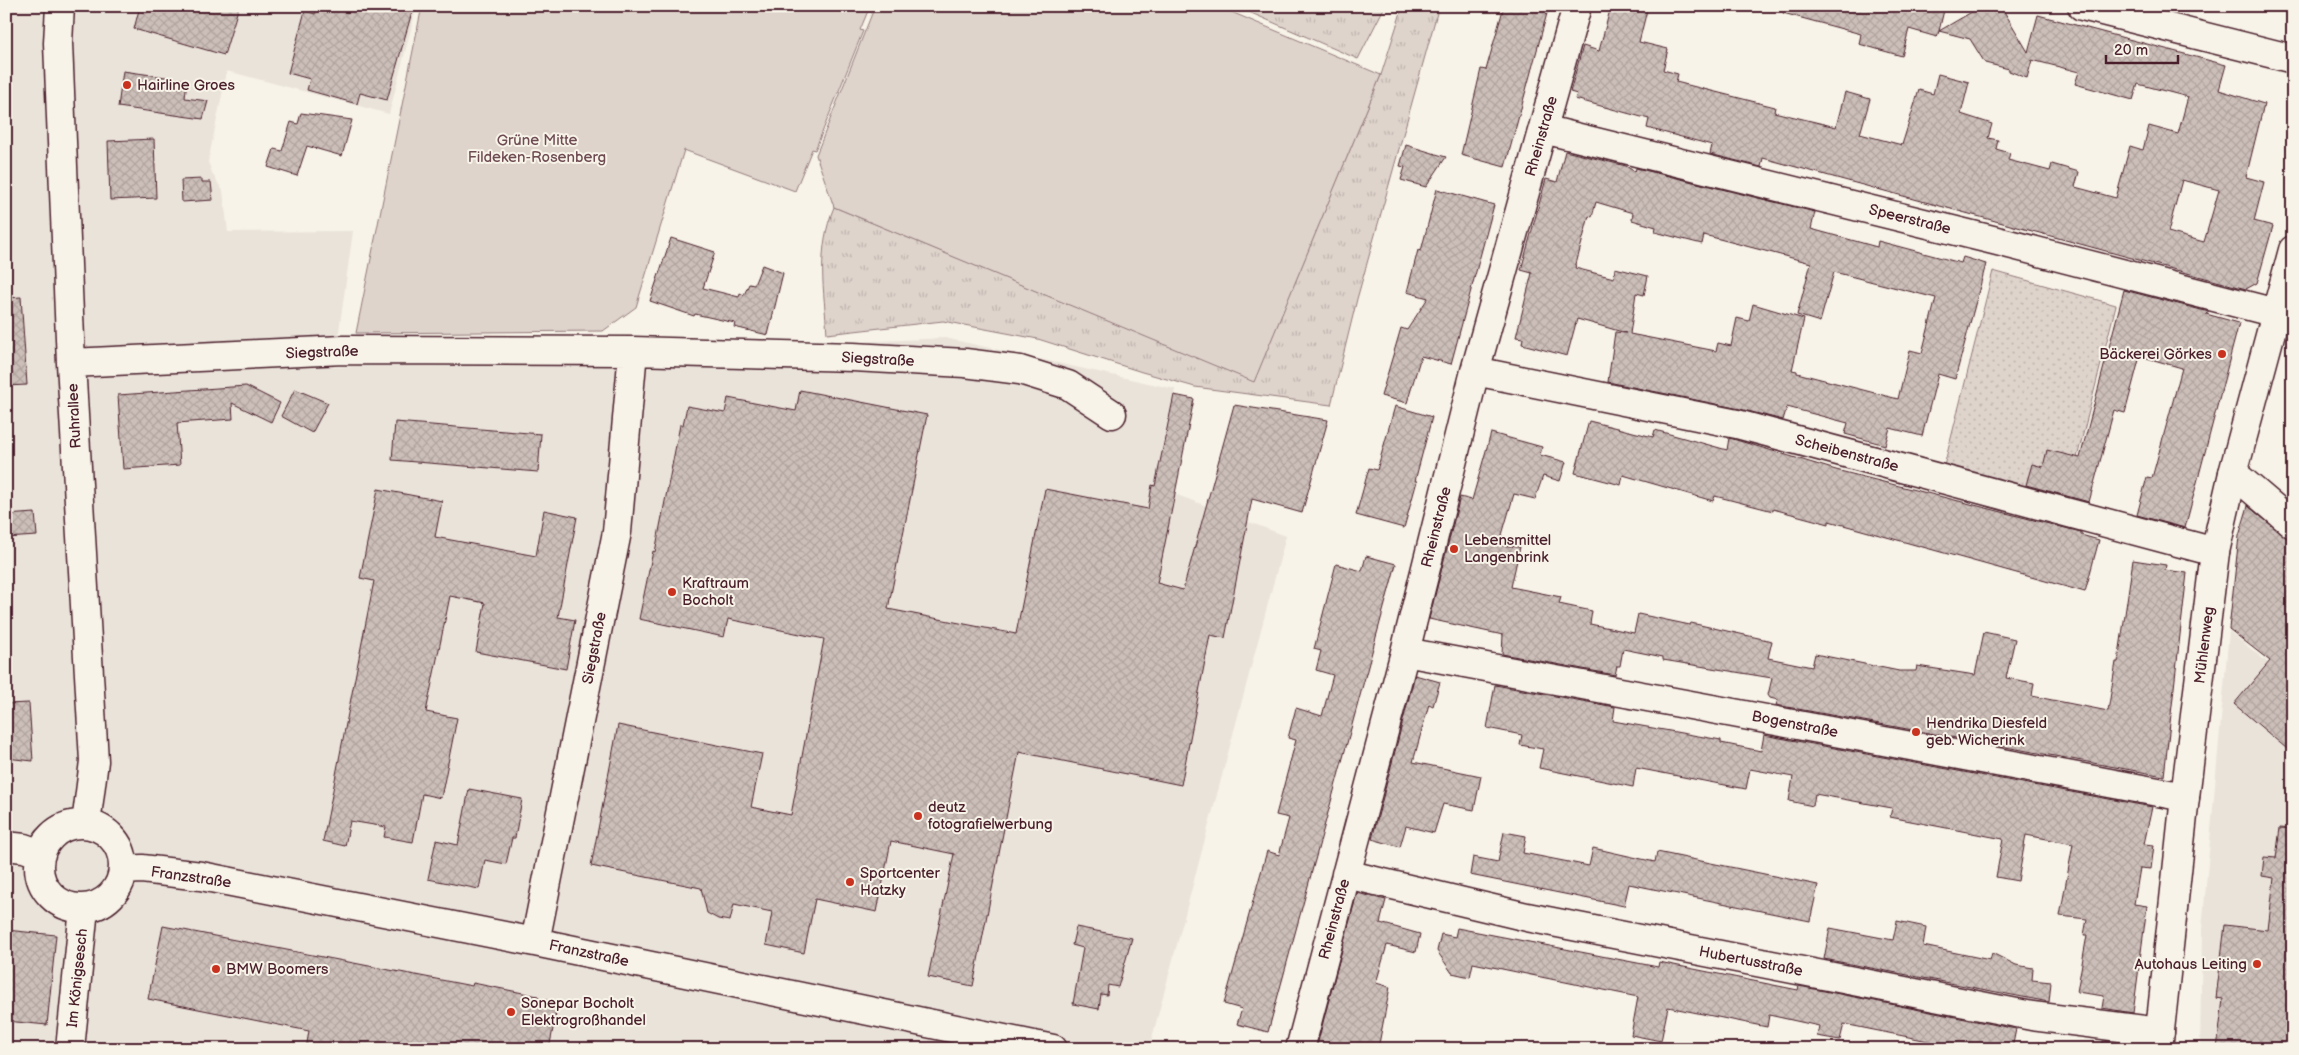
<svg xmlns="http://www.w3.org/2000/svg" width="2299" height="1055" viewBox="0 0 2299 1055" font-family="'Balsamiq Sans',sans-serif">
	<style>
		.built { fill: #eae3da }
		.grass { fill: url(#grass-tufts); stroke: #947a7c }
		.park { fill: #ded4cc; stroke: #947a7c }
		.garden { fill: url(#garden-dots); stroke: #947a7c }
		.building { fill: url(#building-cross-hatch); stroke: #4a1f2b; fill-rule: evenodd }
		.lines { fill: none; stroke-linecap: round; stroke-linejoin: round }
		.minor-casing { stroke: #4a1f2b; stroke-width: 31 }
		.major-casing { stroke: #4a1f2b; stroke-width: 31 }
		.minor { stroke: #f7f3e8; stroke-width: 28 }
		.major { stroke: #f7f3e8; stroke-width: 28 }
		.poi-dot { fill: #c8321e; stroke: #f7f3e8; stroke-width: 2 }
		.labels { text-anchor: middle; stroke-width: 4; stroke-linejoin: round; paint-order: stroke }
		.poi-label { font-size: 15px; fill: #4a1f2b; stroke: #f7f3e8; text-anchor: start }
		.street-label { font-size: 15px; fill: #4a1f2b; stroke: #f7f3e8 }
		.park-label { font-size: 15px; fill: #6f4c53; stroke: #f7f3e8 }
	</style>
	<defs>
		<pattern id="grass-tufts" width="24" height="20" patternUnits="userSpaceOnUse" patternTransform="scale(1.25)"><rect width="24" height="20" fill="#ded4cc"/><path d="M3 7l-1-3M5 7V3M7 7l1-3M15 17l-1-3M17 17v-4M19 17l1-3" fill="none" stroke="#c0b6af"/></pattern>
		<pattern id="garden-dots" width="8" height="8" patternUnits="userSpaceOnUse" patternTransform="scale(1.25)"><rect width="8" height="8" fill="#ded4cc"/><path d="M2 2h.1M6 6h.1" fill="none" stroke="#c0b6af" stroke-width="1.8" stroke-linecap="round"/></pattern>
		<pattern id="building-cross-hatch" width="8" height="8" patternUnits="userSpaceOnUse" patternTransform="scale(1.25)"><rect width="8" height="8" fill="#ccbfb9"/><path d="M0 0l8 8M0 8l8-8" fill="none" stroke="#b1a49f"/></pattern>
	</defs>
	<rect width="100%" height="100%" fill="#f7f3e8"/>
	<filter id="ink" filterUnits="userSpaceOnUse"><feTurbulence type="fractalNoise" baseFrequency=".02" numOctaves="2"/><feDisplacementMap in="SourceGraphic" scale="10" xChannelSelector="R" yChannelSelector="G"/><feConvolveMatrix kernelMatrix="1 2 1 2 8 2 1 2 1" color-interpolation-filters="sRGB"/></filter>
	<g filter="url(#ink)">
		<path class="built" d="M6,6H417L389,114L227,71L208,162L213,175L223,191L228,232L353,231L334,367L945,338L1175,389L1156,487L1286,536L1149,1049H6Z
			M2229,631L2267,662L2293,678V1049H2200L2202,929Z"/>
		<path class="grass" d="M1235,6H1385L1358,59Z
			M1403,6H1439L1357,299L1331,405L1195,387L1142,372L1038,339L943,321L827,334C824,289 816,251 834,207L1254,381L1381,75Z"/>
		<path class="park" d="M422,6H870L860,30L863,31L815,150L812,149L795,191L684,150L636,307L603,331L356,333Z
			M875,6H1217L1381,75L1254,382L834,207L816,155Z"/>
		<path class="garden" d="M1993,271L2116,305L2067,497L1944,466Z"/>
		<path class="building" d="M140,6H239L224,55L134,29Z
			M317,6H391L412,12L387,100L360,93L357,104L307,90L310,79L288,73L305,11L315,14Z
			M1504,6H1549L1505,167L1461,155L1481,69L1486,70Z
			M1611,6H1648L1639,42L1668,49L1663,70L1678,74L1676,82L1775,107L1774,112L1836,127L1845,92L1870,99L1860,134L1902,145L1919,90L1933,94L1938,74L1969,82L1961,114L1992,124L1988,138L1998,140L1996,149L2010,153L2008,160L2050,171L2052,164L2079,172L2075,187L2116,198L2130,146L2143,150L2149,126L2178,134L2188,97L2138,84L2133,100L2075,84L2079,72L2032,60L2027,78L2009,71V69L1985,63L1970,39L1939,31L1937,37L1909,29L1902,56L1859,44L1861,34L1783,13L1784,6H1945L1939,31L1982,6H1997L2002,8L2028,52L2038,15L2226,65L2219,90L2264,104L2246,177L2264,182L2254,221L2273,226L2257,283L2246,289L1763,158L1761,167L1710,154L1712,145L1647,128L1649,119L1575,99L1577,94L1570,92L1583,46L1599,51ZM2182,180L2219,190L2204,242L2168,232Z
			M123,71L187,80L185,98L208,101L203,119L118,107Z
			M301,113L352,120L342,156L307,146L297,176L268,167L274,149L282,151L291,122L298,124Z
			M154,139L156,198L110,200L108,141Z
			M1406,145L1446,157L1426,187L1401,180L1405,167L1400,166Z
			M1565,151L1626,166L1635,172L1636,168L1815,212L1811,229L1877,247L1878,241L1961,263L1963,257L1986,264L1955,379L1938,374L1922,436L1890,428L1885,445L1845,434L1848,423L1787,407L1783,420L1740,409L1608,382L1615,332L1626,333L1577,319L1567,356L1522,344L1523,338L1516,337L1532,273L1521,270L1546,179L1557,182ZM1596,202L1633,213L1632,220L1656,227L1655,232L1702,244L1704,235L1811,263L1797,315L1820,322L1834,272L1936,298L1922,353L1910,350L1898,399L1797,373V371L1792,370L1804,319L1753,304L1749,321L1737,318L1731,346L1718,343L1716,351L1630,334L1636,293L1644,295L1648,276L1615,268L1614,278L1575,268L1589,216L1592,217Z
			M202,179V182H211L213,200L182,202L181,180Z
			M1437,189L1494,205L1451,364L1421,356L1407,403L1381,396L1401,328L1407,330L1428,298L1407,292L1418,250L1421,251Z
			M671,238L715,252L703,288L739,297L740,293L744,295L749,284L754,285L762,265L783,273L768,335L734,327L735,323L695,314L694,316L650,301Z
			M2124,290L2209,312L2206,314L2239,323L2185,528L2137,515L2147,477L2152,478L2182,368L2140,356L2125,413L2114,410L2089,502L2026,485L2032,464L2043,467L2047,450L2080,458Z
			M21,297L27,385L6,386V298Z
			M246,386L280,403L271,422L232,403L233,419L177,423L180,465L123,469L118,395Z
			M295,389L328,403L312,433L281,416Z
			M800,390L927,415L888,609L1016,634L1045,489L1148,509L1152,485L1155,486L1174,395L1194,399L1157,583L1183,590L1234,405L1328,420L1302,513L1252,499L1225,638L1210,635L1181,785L1019,752L973,986L928,977L954,854L891,841L877,912L815,899L804,953L766,945L772,912L734,904L730,921L718,919L707,913L701,888L591,866L618,725L762,754L751,807L791,815L824,639L728,619L724,637L639,619L653,551L655,552L680,425H683L687,406L725,413L728,398L796,411Z
			M1395,406L1432,417L1415,481H1417L1404,528L1356,515L1369,468L1377,470Z
			M1589,421L1653,437L1655,430L1727,450L1729,438L1733,439L1836,470L2081,532V535L2099,540L2085,592L1829,521V524L1773,509V511L1715,496L1713,501L1623,475L1621,485L1575,473Z
			M395,422L541,434L538,472L392,460Z
			M1491,433L1542,447L1540,455L1566,462L1560,481L1543,476L1535,499L1514,494L1499,545L1520,547L1511,587L1561,597L1559,604L1592,611L1590,624L1634,633L1638,614L1690,625L1691,623L1772,641L1768,658L1812,667L1815,654L1899,671H1916L1917,666L1975,675L1984,632L2015,639L2006,678L2034,683L2032,696L2108,711L2116,662H2118L2133,560L2166,565L2165,570L2187,573L2164,776L1776,705L1778,700L1770,698L1768,695L1772,678L1663,660V657L1623,649L1620,666H1617L1615,675L1502,654L1503,635L1429,619L1460,497L1472,500Z
			M378,489L442,501L435,537L536,556L544,510L577,517L558,617L575,620L566,669L476,652L485,603L450,596L426,712L457,718L441,798L422,794L413,842L384,837L386,827L350,821L345,846L323,841L374,581L360,578Z
			M2248,506L2293,543V754L2234,704L2270,661L2229,629L2239,536Z
			M35,513L37,536L6,538V515Z
			M1366,556L1396,564L1268,1032L1237,1024L1242,1009L1224,1004L1267,851L1279,855L1289,818L1276,815L1296,740L1288,738L1296,708L1322,716L1333,675L1316,670L1321,651L1314,649L1336,564L1362,571Z
			M1415,675L1440,682L1433,706L1429,704L1413,762L1481,776L1474,810L1443,804L1434,833L1406,826L1400,847L1372,839Z
			M1495,685L1615,707L1613,721L1721,740V743L1761,751L1764,735L2152,807L2144,844L2154,845L2151,869L2140,868L2134,904L2147,906L2133,1013L2102,1008L2104,996L2077,992L2087,935H2084L2087,919L2060,916L2073,844L2026,835L2018,881L1996,877L2003,839L1890,817L1892,808L1815,794L1813,806L1789,801L1793,777L1750,769L1746,789L1636,768L1633,787L1539,768L1543,749L1520,745L1522,735L1487,728Z
			M29,703L33,761L6,758V704Z
			M469,789L522,799L515,838H512L506,864L485,860L479,889L428,879L436,840L458,845Z
			M2280,828L2293,829V1049H2217L2223,999L2216,998L2225,925L2268,930L2274,878L2262,876L2264,857L2276,858Z
			M1504,832L1526,836L1523,853L1589,866L1593,848L1655,862L1657,852L1818,885L1810,921L1629,884L1624,906L1470,875L1473,857L1498,862Z
			M1357,893L1386,900L1380,923L1420,934L1416,952L1387,945L1376,983L1390,987L1378,1049H1316Z
			M1897,921L1926,927L1923,946L1990,960L1992,953L2016,965L2033,968L2032,980L2051,982L2049,1002L1824,959L1830,928L1893,940Z
			M163,926L472,986L473,983L538,996V998L558,1003L549,1049H306L309,1031L148,999Z
			M1076,927L1132,938L1118,987L1108,985L1107,995L1101,994L1099,1009L1073,1004L1083,948L1072,945Z
			M1457,928L1658,967L1659,962L1798,990L1799,986L2016,1029L2012,1049H1968L1844,1024L1840,1040L1817,1036L1819,1026L1769,1015L1767,1027L1668,1007L1661,1041L1631,1035L1638,997L1473,963L1470,977L1452,973L1437,951L1441,934L1455,937Z
			M6,930L56,935L47,1025L6,1021Z
			M2103,1041L2129,1044L2128,1049H2102Z"/>
		<g class="lines">
			<defs>
				<path id="minor" d="M60,6L58,43L71,363L94,761L86,824
					M2082,6L2293,59
					M1543,129L1997,241L2276,313
					M71,363L343,350L633,351
					M1475,371L1737,424L2215,552
					M2233,473L2293,524
					M1405,652L2185,797
					M39 866a42 42 0 1 1 84 0a42 42 0 1 1-84 0Z
					M6,846L24,848L41,854
					M123,870L142,869L201,876L535,942L1053,1049
					M1346,874L1527,917L2032,1016L2160,1032
					M535,942L617,532L633,351L853,357L965,363L1020,370L1068,385L1112,414
					M70,1049L84,908
					M1300,1049L1405,652L1475,371L1577,6"/>
				<path id="major" d="M2158,1049L2185,797L2215,552L2233,473L2293,250"/>
			</defs>
			<use href="#minor" class="minor-casing"/>
			<use href="#major" class="major-casing"/>
			<use href="#minor" class="minor"/>
			<use href="#major" class="major"/>
		</g>
	</g>
	<g class="poi-dot">
		<circle cx="127" cy="85" r="5"/>
		<circle cx="2222" cy="354" r="5"/>
		<circle cx="1454" cy="549" r="5"/>
		<circle cx="672" cy="592" r="5"/>
		<circle cx="1916" cy="732" r="5"/>
		<circle cx="918" cy="816" r="5"/>
		<circle cx="850" cy="882" r="5"/>
		<circle cx="2257" cy="964" r="5"/>
		<circle cx="216" cy="969" r="5"/>
		<circle cx="511" cy="1012" r="5"/>
	</g>
	<g class="labels">
		<g class="poi-label">
			<text x="137" y="90">Hairline Groes</text>
			<text x="2212" y="359" text-anchor="end">Bäckerei Görkes</text>
			<text x="1464" y="545">Lebensmittel<tspan x="1464" dy="17">Langenbrink</tspan></text>
			<text x="682" y="588">Kraftraum<tspan x="682" dy="17">Bocholt</tspan></text>
			<text x="1926" y="728">Hendrika Diesfeld<tspan x="1926" dy="17">geb. Wicherink</tspan></text>
			<text x="928" y="812">deutz<tspan x="928" dy="17">fotografie|werbung</tspan></text>
			<text x="860" y="878">Sportcenter<tspan x="860" dy="17">Hatzky</tspan></text>
			<text x="2247" y="969" text-anchor="end">Autohaus Leiting</text>
			<text x="226" y="974">BMW Boomers</text>
			<text x="521" y="1008">Sonepar Bocholt<tspan x="521" dy="17">Elektrogroßhandel</tspan></text>
		</g>
		<g class="street-label">
			<text transform="translate(1541 136) rotate(-74)" y="5">Rheinstraße</text>
			<text transform="translate(1910 219) rotate(14)" y="5">Speerstraße</text>
			<text transform="translate(322 352) rotate(-2)" y="5">Siegstraße</text>
			<text transform="translate(878 359) rotate(3)" y="5">Siegstraße</text>
			<text transform="translate(74 416) rotate(-93)" y="5">Ruhrallee</text>
			<text transform="translate(1847 453) rotate(15)" y="5">Scheibenstraße</text>
			<text transform="translate(1436 527) rotate(-76)" y="5">Rheinstraße</text>
			<text transform="translate(2204 645) rotate(-83)" y="5">Mühlenweg</text>
			<text transform="translate(594 648) rotate(-79)" y="5">Siegstraße</text>
			<text transform="translate(1795 724) rotate(11)" y="5">Bogenstraße</text>
			<text transform="translate(191 877) rotate(8)" y="5">Franzstraße</text>
			<text transform="translate(1334 919) rotate(-75)" y="5">Rheinstraße</text>
			<text transform="translate(589 953) rotate(12)" y="5">Franzstraße</text>
			<text transform="translate(1751 961) rotate(11)" y="5">Hubertusstraße</text>
			<text transform="translate(77 978) rotate(-84)" y="5">Im Königsesch</text>
		</g>
		<g class="park-label">
			<text x="537" y="145">Grüne Mitte<tspan x="537" dy="17">Fildeken-Rosenberg</tspan></text>
		</g>
	</g>
	<rect width="2299" height="1055" fill="none" stroke="#f7f3e8" stroke-width="25"/>
	<rect x="12" y="12" width="2274" height="1030" fill="none" stroke="#4a1f2b" stroke-width="2" filter="url(#ink)"/>
	<path d="M2106 55v8h72v-8" fill="none" stroke="#4a1f2b" stroke-width="2.5"/>
	<text x="2114" y="55" font-size="15" fill="#4a1f2b" stroke="#f7f3e8" stroke-width="4" paint-order="stroke">20 m</text>
</svg>
